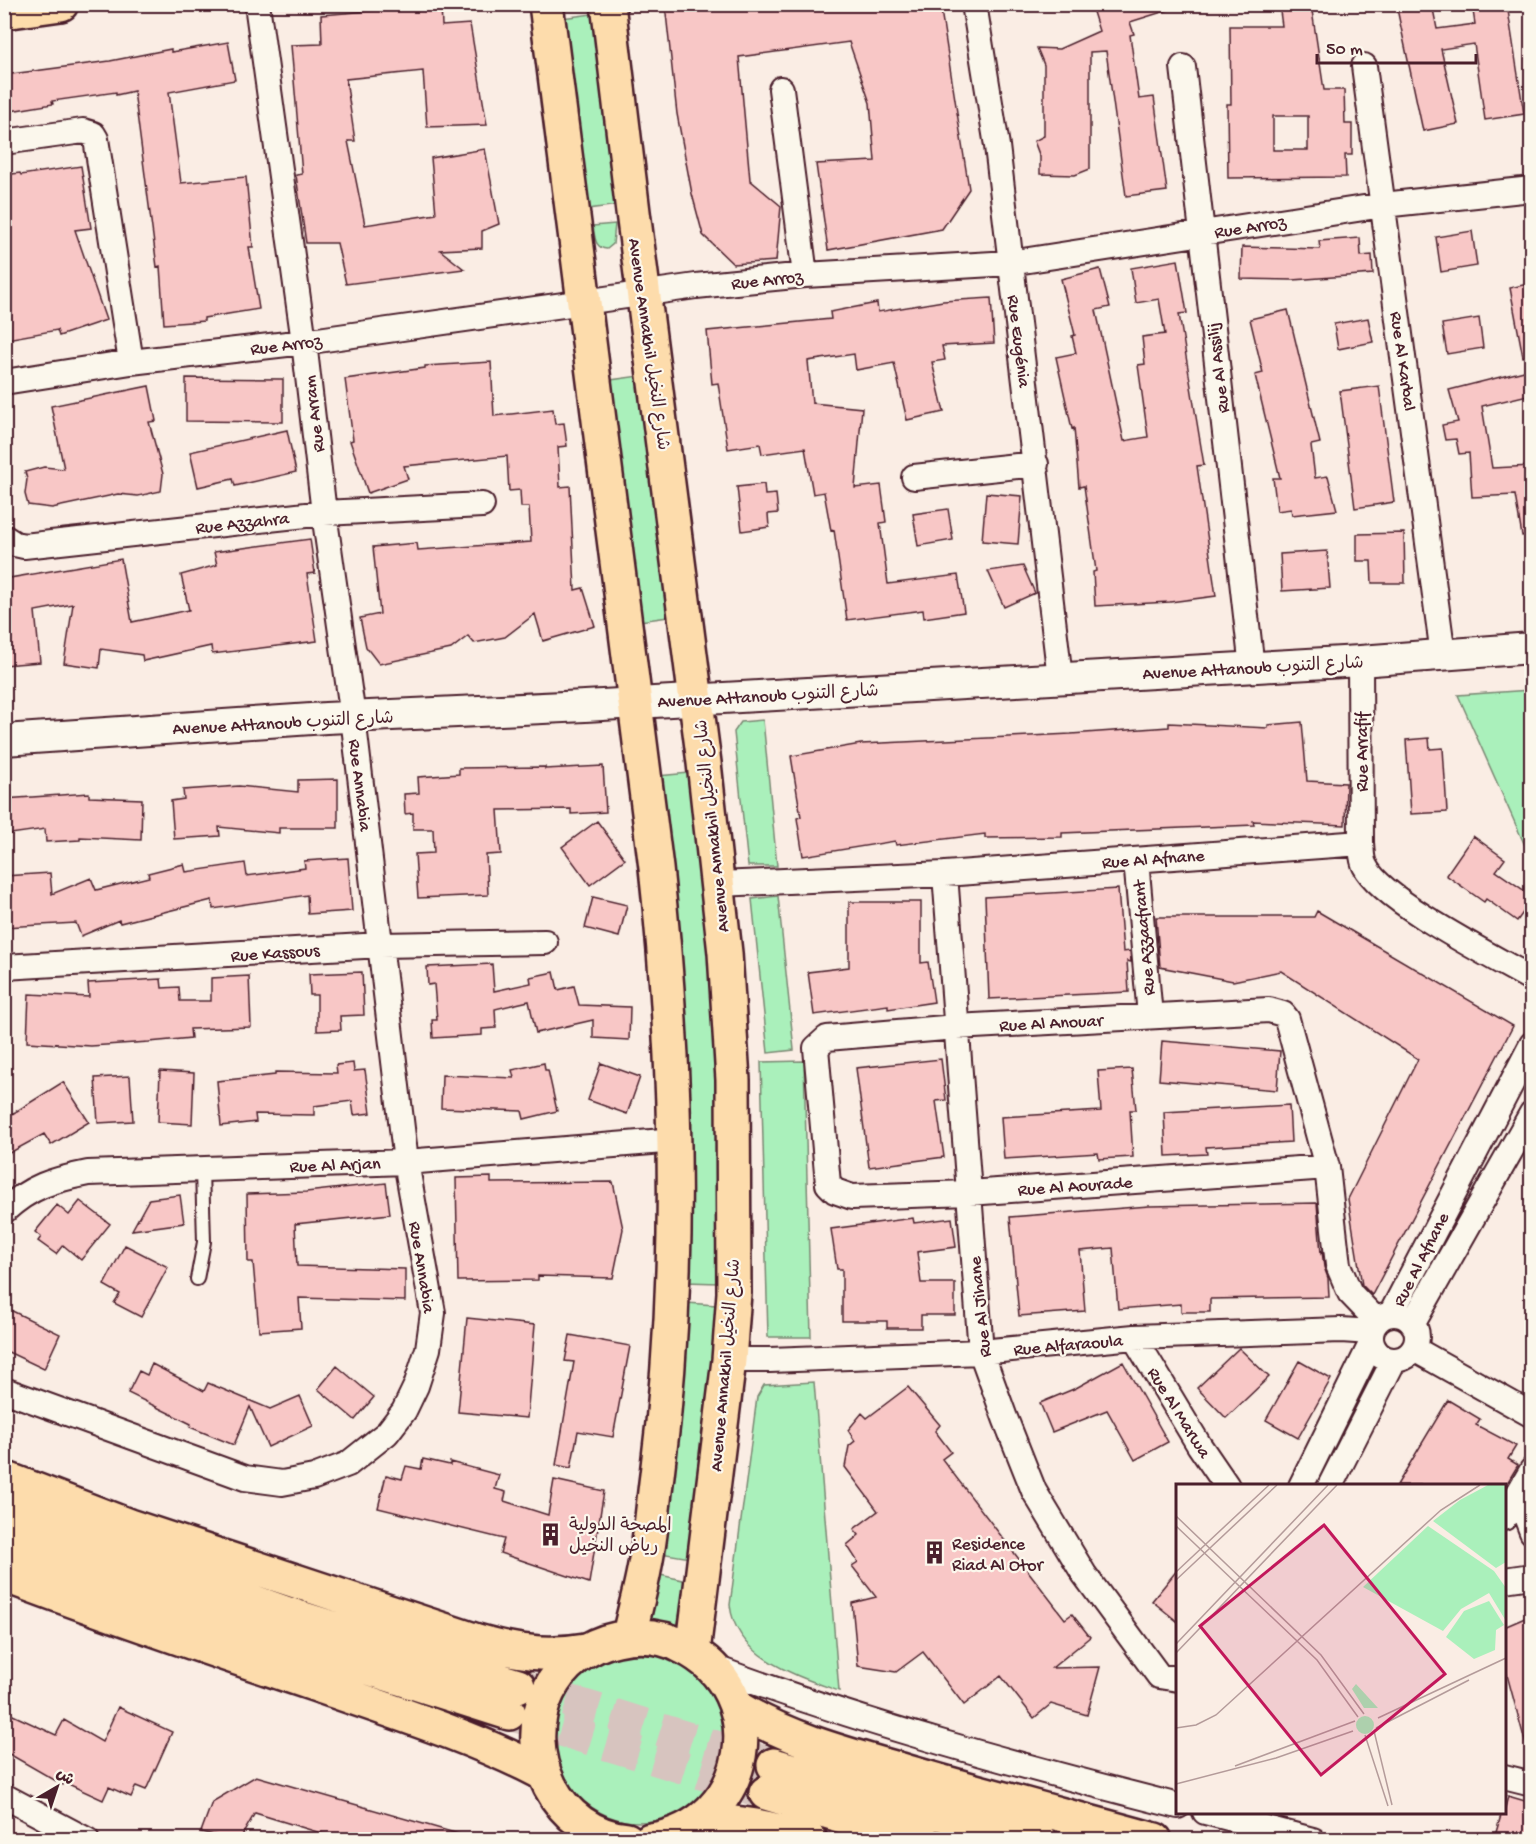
<svg xmlns="http://www.w3.org/2000/svg" width="1536" height="1844" viewBox="0 0 1536 1844" font-family="'Gochi Hand','Playpen Sans Arabic',sans-serif">
	<style>
		.green { fill: #aaf0bb; stroke: #7a8873; stroke-width: 1.5 }
		.building { fill: #f8c7c6; stroke: #4a1f2b; stroke-width: 1.5; fill-rule: evenodd }
		.lines { fill: none; stroke-linecap: round; stroke-linejoin: round }
		.trunk-tunnel { stroke: #d7c4bf; stroke-width: 33; stroke-dasharray: 33 16; stroke-linecap: butt }
		.service-casing { stroke: #4a1f2b; stroke-width: 16 }
		.minor-casing { stroke: #4a1f2b; stroke-width: 28 }
		.tertiary-casing { stroke: #4a1f2b; stroke-width: 34 }
		.primary-casing { stroke: #4a1f2b; stroke-width: 38 }
		.trunk-casing { stroke: #4a1f2b; stroke-width: 38 }
		.service { stroke: #fbf7ec; stroke-width: 12 }
		.minor { stroke: #fbf7ec; stroke-width: 24 }
		.tertiary { stroke: #fbf7ec; stroke-width: 30 }
		.primary { stroke: #fddcac; stroke-width: 33 }
		.trunk { stroke: #fddcac; stroke-width: 33 }
		.labels { text-anchor: middle; stroke-width: 4.5; stroke-linejoin: round; paint-order: stroke }
		.street-label { font-size: 18px; fill: #4a1f2b; stroke: #fbf7ec }
		.poi-label { font-size: 18px; fill: #4a1f2b; stroke: #fbf7ec; text-anchor: start }
		.inset-road { fill: none; stroke: #b49b9a; stroke-width: 1.5 }
		.view { fill: #c2185b; fill-opacity: 0.15; stroke: #c2185b; stroke-width: 3 }
		.inset-edge { fill: none; stroke: #4a1f2b; stroke-width: 3 }
	</style>
	<rect width="100%" height="100%" fill="#faede4"/>
	<filter id="ink" filterUnits="userSpaceOnUse"><feTurbulence type="fractalNoise" baseFrequency=".0167" numOctaves="2"/><feDisplacementMap in="SourceGraphic" scale="12" xChannelSelector="R" yChannelSelector="G"/><feConvolveMatrix kernelMatrix="1 2 1 2 8 2 1 2 1" color-interpolation-filters="sRGB"/></filter>
	<g filter="url(#ink)">
		<path class="green" d="M592,14L618,205L588,209L562,18Z
			M615,224L613,244L607,249C594,248 595,236 593,226Z
			M639,376L668,617L640,621L611,380Z
			M1531,690H1532L1531,859L1458,695Z
			M763,720L777,866H748L734,732L741,722Z
			M689,773L711,968L719,1114L718,1283L686,1282C692,1196 693,1111 686,1026C681,942 668,859 658,776Z
			M778,896L794,1050L768,1053L752,899Z
			M804,1061L811,1337H768L761,1062Z
			M686,1303L716,1305L711,1379L690,1558L660,1553Z
			M814,1382L839,1691C797,1676 736,1658 730,1605L757,1397L764,1385Z
			M656,1574L687,1581L677,1626L646,1620Z
			M555 1738a84 84 0 1 1 168 0a84 84 0 1 1-168 0Z"/>
		<path class="building" d="M665,4H940L969,189L942,229L828,250L816,164L875,161L870,103L849,42L739,57L750,180L781,206L776,261L733,264L703,235L692,194L677,114Z
			M1116,4H1174L1175,8L1130,22L1134,34L1130,35L1139,99L1154,97L1167,191L1126,196L1106,51L1090,52V169L1075,175L1040,174V157L1034,141L1044,136V65L1037,48L1059,49L1099,31L1093,12Z
			M1279,4H1311L1324,90H1344L1345,124H1352V155H1345L1346,177L1228,178L1227,104H1231L1230,26H1282ZM1273,116H1308V150H1273Z
			M1396,4H1432L1437,29L1475,24L1472,4H1507L1524,114L1485,120L1474,44L1441,49L1458,124L1423,131Z
			M441,5L442,26L470,24L487,125L427,127L423,71L346,79L355,141H348L365,225L436,214L431,158L485,149L499,224L482,231V248L440,250L464,269L346,284L337,243H306L296,175L302,174L291,45L322,44L321,15Z
			M228,42L235,80L169,92L181,183L246,177L253,247H249L259,309L204,318V321L164,324L160,266L157,267L134,91L116,95V92L52,101L53,104L4,112V75L110,61L171,49V52Z
			M81,166L91,228L75,230L106,320L59,336L57,330L7,339L4,325V175L20,173L21,175Z
			M1472,231L1477,266L1441,272L1436,237Z
			M1360,238L1361,256L1372,255L1373,274L1293,280L1241,279L1242,247L1320,249L1319,241Z
			M1178,260L1187,313L1179,314L1204,465L1197,466L1216,596L1170,602L1095,606L1093,572L1096,571L1084,486L1079,487L1074,428L1072,429L1056,357L1076,353L1072,336L1075,335L1061,279L1100,269L1110,307L1096,310L1124,441L1148,437L1138,365L1145,364L1142,337L1165,334L1159,299L1136,303L1131,268Z
			M1532,283V356L1523,357L1510,288Z
			M991,298L994,343L942,346L945,360L932,362L944,412L907,420L894,363L856,370L854,354L808,361L812,403L862,408L855,488L881,485L886,522L880,523L888,584L958,575L964,612L924,618L923,610L847,620L834,530L831,531L824,492L813,494L805,448L762,454L760,444L728,449L718,383L712,384L707,331L831,319L830,312L877,303L878,312L943,301Z
			M1288,310L1320,443L1311,445L1315,478L1328,476L1337,510L1292,515L1291,509L1277,511L1273,478H1280L1255,375L1263,373L1250,319Z
			M1368,318L1373,342L1338,349L1334,324Z
			M1479,318L1483,348L1447,354L1442,324Z
			M491,362L494,416L553,409L555,424L564,423L567,446L558,447L560,487L570,486L575,590L583,588L595,626L543,641L535,614L505,637L474,643L468,636L451,649L379,664L366,647L360,618L380,614L373,547L417,543L418,550L531,542L529,507H521L520,490L509,491L507,456L404,466L408,479L368,493L350,441L353,440L345,379L425,368V366Z
			M1532,369V394L1482,406L1492,468L1532,466V535L1522,536L1515,495L1472,497L1469,453L1459,454L1456,439L1445,440L1442,425L1458,422L1449,390Z
			M186,378L283,379V422L186,421Z
			M149,386L156,421L149,422L163,474L161,491L138,496L118,494L52,508L28,505L25,494L27,479L25,472L44,467L64,469L51,406Z
			M1379,386L1394,502L1355,508L1340,391Z
			M287,430L296,472L235,486L233,479L198,487L190,452Z
			M764,484L765,495L776,494L778,513L768,514L769,527L742,531L737,487Z
			M986,493L1022,496L1018,544L982,541Z
			M948,509L953,540L918,546L913,514Z
			M1404,533L1405,583H1372L1371,561H1357V534Z
			M310,539L315,573L307,574L317,641L212,654L211,646L143,661L142,655L101,649L99,668L64,663L73,604L35,611L40,662L4,665V579L121,559L132,622L189,610L181,575L217,565L214,552Z
			M1327,551L1330,588L1282,591L1280,554Z
			M1023,566L1035,593L1004,607L988,571Z
			M1302,722L1307,781L1346,783L1345,825L1253,821L1254,825L1062,833V837L985,838V834L896,845L895,841L803,856L797,818L801,817L791,756L861,744L1071,734L1169,727V723L1268,728V725Z
			M1429,738L1430,749L1443,748L1447,812L1411,814L1406,740Z
			M603,766L606,812L571,814V809L498,810L501,854L486,855L488,895L418,898L415,854L434,853L433,829H413V813L405,814L404,794L419,793L418,777L459,774V768L545,767V769Z
			M338,779V828H279V833L219,827L220,836L174,839L171,801L184,799L183,790L239,786L298,792V780Z
			M89,793V797L142,799L141,840L80,837V840L46,842L45,829L4,835V799Z
			M597,821L625,859L590,885L562,847Z
			M1473,836L1505,859L1496,871L1532,896V900L1517,921L1486,899L1484,902L1446,875Z
			M348,858L352,911L308,914L307,895L213,909L212,900L120,923L119,920L81,936L76,923L4,927V876L50,873L52,894L91,878L96,890L149,877L148,873L184,864L186,872L245,863L247,876L305,868L304,861Z
			M1118,889L1123,952L1130,951L1131,962L1127,961L1129,992L989,999L985,897Z
			M593,897L627,905L619,937L585,928Z
			M849,902H921V963L928,962L934,1002L888,1009V1005L814,1015L808,972L849,967Z
			M1317,911L1513,1026L1372,1295L1362,1285L1348,1199L1418,1059L1281,971L1233,981L1160,967L1156,917H1314Z
			M492,964L494,991L531,983L530,977L554,972L558,990L574,986L579,1005L630,1007L629,1040L593,1038V1020L536,1033L529,1001L495,1009L496,1028L482,1029V1035L433,1038L432,1020H437L434,984L428,985L427,967Z
			M362,972L364,1015L340,1016L341,1030L317,1031V995H310L309,974Z
			M249,976L251,1027L190,1029L191,1038L149,1042L91,1046L27,1042L29,994L89,997L88,983L161,979L162,988L179,987L180,1001H211V978Z
			M1162,1041L1280,1051L1277,1090L1159,1080Z
			M941,1059L946,1100L936,1101L944,1157L869,1167L856,1068Z
			M353,1063L354,1071L365,1070L371,1113L354,1115L352,1101L314,1106V1115L255,1114L256,1122L221,1126L217,1081L275,1075V1072L337,1073L336,1065Z
			M544,1063L545,1070H548L557,1111L524,1119L522,1111L441,1108L442,1075L514,1078L512,1070Z
			M601,1063L640,1077L627,1114L588,1100Z
			M1132,1069L1136,1110H1130L1133,1157L1099,1159L1098,1153L1004,1159L1001,1117L1101,1111L1098,1071Z
			M160,1071L194,1073L192,1124L158,1122Z
			M130,1076L133,1121L98,1123L95,1078Z
			M63,1082L89,1122L51,1145L44,1134L4,1156V1119Z
			M1289,1105L1291,1142L1206,1147L1207,1154L1166,1156L1164,1112Z
			M491,1177V1183L613,1182L623,1229L613,1278L538,1276V1280L458,1281L456,1178Z
			M386,1183L390,1214L295,1224L297,1266L405,1269V1301L299,1298L301,1328L259,1331L253,1262H248L247,1194L306,1192Z
			M180,1195L184,1223L132,1230L149,1199Z
			M80,1201L110,1224L81,1260L63,1245L56,1254L38,1241L41,1237L35,1232L57,1205L69,1215Z
			M1317,1203L1321,1253L1322,1251L1324,1267L1328,1278L1329,1297L1210,1299V1312H1181V1304L1118,1309L1113,1248L1080,1251L1085,1311L1019,1316L1010,1217L1149,1206Z
			M913,1218L914,1223L952,1218L956,1247L917,1252L921,1283H955V1315H921V1328H887V1321H842V1269H837L831,1229Z
			M125,1245L168,1267L141,1317L114,1303L120,1294L104,1285Z
			M4,1307L60,1334L44,1369L4,1350Z
			M467,1318L535,1325L527,1418L458,1412Z
			M570,1335L630,1346L613,1437L578,1431L571,1468L556,1465L574,1362L565,1361Z
			M1239,1348L1269,1377L1226,1418L1197,1388Z
			M1299,1361L1331,1379L1298,1438L1266,1420Z
			M1123,1362L1168,1442L1135,1460L1107,1410L1052,1432L1040,1403L1076,1388Z
			M152,1364L204,1391L208,1383L270,1409L300,1396L313,1426L268,1447L250,1407L234,1445L190,1427L191,1424L128,1393L139,1371L147,1375Z
			M337,1366L374,1397L355,1420L318,1389Z
			M908,1387L940,1425L935,1431L951,1452L942,1459L1065,1619L1072,1614L1090,1637L1052,1668L1100,1667L1087,1715L1051,1704L1034,1718L1001,1676L964,1705L923,1652L896,1672L858,1666L852,1603L876,1597L852,1566L858,1562L847,1545L859,1535L854,1529L878,1511L845,1467L849,1446L855,1441L848,1430L862,1413L867,1418Z
			M1448,1400L1480,1419L1476,1425L1516,1446L1508,1459L1518,1465L1506,1485H1397Z
			M423,1459L450,1465V1462L499,1475L495,1489L506,1492L504,1501L548,1515L554,1480L604,1491L589,1583L500,1553L504,1539L378,1508L386,1475L402,1479L406,1466L421,1469Z
			M1178,1569V1622L1152,1601Z
			M1532,1615V1744L1526,1745L1504,1664V1627Z
			M118,1707L172,1732L146,1790L136,1786L131,1797L109,1787L103,1800L64,1782L63,1785L4,1751V1711L56,1735L64,1720L102,1742Z
			M256,1776L462,1835L461,1839H340L255,1813L240,1839H231L201,1832L212,1802Z
			M1508,1796L1532,1803V1839H1494L1502,1812H1504Z"/>
		<g class="lines">
			<path class="trunk-tunnel" d="M520,1686L774,1765
				M513,1715L766,1793"/>
			<defs>
				<path id="service" d="M197,1279L204,1242L202,1169"/>
				<path id="minor" d="M974,4L997,146L1060,678
					M1364,66L1443,655
					M1183,67L1252,668
					M781,89L805,275
					M4,142L83,131L93,134L96,139L131,362
					M4,382L131,362L304,342L696,286L805,275L1010,263L1383,205L1532,189
					M914,477L1036,464
					M4,537L15,544L24,546L324,513L482,505
					M1360,661L1361,843C1362,850 1361,859 1365,866C1381,900 1495,958 1532,979
					M1136,860L1150,1016
					M945,874L981,1352L1005,1418L1034,1491L1084,1574L1159,1676L1178,1679
					M718,884L945,874L1361,843
					M4,967L381,945L545,942
					M1327,1167L969,1193L852,1197L835,1191L828,1184L816,1048L827,1038L956,1027L1269,1010L1283,1014L1287,1019L1327,1167L1338,1265L1350,1293L1377,1321
					M4,1211C31,1186 53,1180 88,1173L406,1162L676,1140
					M1371 1337a23 23 0 1 1 46 0a23 23 0 1 1-46 0Z
					M1391,1314L1532,1044
					M1413,1323L1532,1113
					M1134,1337L1199,1445L1227,1486
					M1414,1349L1532,1415
					M729,1360H770L981,1352L1134,1337L1341,1330L1371,1332
					M4,1390L245,1478L282,1483L314,1477L348,1464L387,1433L404,1411L416,1386L428,1349L433,1313L406,1162L353,717L324,513L304,342L257,4
					M1301,1486L1371,1344
					M1330,1486L1394,1360
					M1518,1496L1532,1532
					M1504,1518L1532,1470
					M1504,1580L1532,1576
					M713,1667C864,1724 1021,1766 1178,1806
					M1504,1777L1532,1784
					M4,1796L87,1840
					M1205,1812L1313,1840"/>
				<path id="tertiary" d="M4,740L326,718L585,706L1360,661L1532,648"/>
				<path id="primary" d="M546,4L656,868C678,1070 683,1273 657,1475C653,1505 651,1536 645,1565C641,1589 634,1612 629,1636
					M608,4L633,212L704,763L725,953L733,1080L734,1293L729,1360L693,1652
					M4,12L61,4
					M627,1840C557,1833 518,1753 548,1692C561,1665 587,1645 617,1639C640,1634 663,1636 683,1647C775,1692 752,1826 650,1840"/>
				<path id="trunk" d="M4,1478L129,1526L477,1641C516,1652 546,1657 586,1650
					M4,1511L118,1554L291,1615L518,1686
					M4,1542C171,1605 339,1659 509,1713
					M4,1575C107,1614 210,1649 314,1684C391,1711 469,1735 543,1773
					M737,1708C790,1740 849,1755 908,1772C990,1796 1072,1817 1155,1840
					M774,1765L955,1818L1039,1840
					M766,1793L922,1840
					M698,1822C737,1820 772,1828 810,1840"/>
			</defs>
			<use href="#service" class="service-casing"/>
			<use href="#minor" class="minor-casing"/>
			<use href="#tertiary" class="tertiary-casing"/>
			<use href="#primary" class="primary-casing"/>
			<use href="#trunk" class="trunk-casing"/>
			<use href="#service" class="service"/>
			<use href="#minor" class="minor"/>
			<use href="#tertiary" class="tertiary"/>
			<use href="#primary" class="primary"/>
			<use href="#trunk" class="trunk"/>
		</g>
	</g>
	<defs>
		<symbol id="building-bare" viewBox="-9 -9 18 18"><path d="M-4-6H4V6H1V3H-1V6H-4ZM-2.5-4.3h1.7v1.8h-1.7ZM.8-4.3h1.7v1.8H.8ZM-2.5-1h1.7V.8h-1.7ZM.8-1h1.7V.8H.8Z" fill="#4a1f2b" stroke="#fbf7ec" stroke-width="2.5" paint-order="stroke"/></symbol>
	</defs>
	<g fill-rule="evenodd">
		<use href="#building-bare" x="534" y="1518" width="33" height="33"/>
		<use href="#building-bare" x="918" y="1536" width="33" height="33"/>
	</g>
	<g class="labels">
		<g class="street-label">
			<text transform="translate(1250 226) rotate(-9)" y="6">Rue Arroz</text>
			<text transform="translate(767 279) rotate(-6)" y="6">Rue Arroz</text>
			<text transform="translate(1020 341) rotate(83)" y="6">Rue Eugénia</text>
			<text transform="translate(286 344) rotate(-7)" y="6">Rue Arroz</text>
			<text transform="translate(650 344) rotate(82)" y="6">Avenue Annakhil شارع النخيل</text>
			<text transform="translate(1404 361) rotate(82)" y="6">Rue Al Karbal</text>
			<text transform="translate(1217 368) rotate(-97)" y="6">Rue Al Assilij</text>
			<text transform="translate(313 414) rotate(-97)" y="6">Rue Arram</text>
			<text transform="translate(242 522) rotate(-6)" y="6">Rue Azzahra</text>
			<text transform="translate(1253 667) rotate(-3)" y="6">Avenue Attanoub شارع التنوب</text>
			<text transform="translate(768 695) rotate(-3)" y="6">Avenue Attanoub شارع التنوب</text>
			<text transform="translate(283 722) rotate(-3)" y="6">Avenue Attanoub شارع التنوب</text>
			<text transform="translate(1361 752) rotate(-90)" y="6">Rue Arrafif</text>
			<text transform="translate(361 785) rotate(83)" y="6">Rue Annabia</text>
			<text transform="translate(711 826) rotate(-96)" y="6">Avenue Annakhil شارع النخيل</text>
			<text transform="translate(1153 858) rotate(-4)" y="6">Rue Al Afnane</text>
			<text transform="translate(1143 938) rotate(-95)" y="6">Rue Azzaafrant</text>
			<text transform="translate(275 952) rotate(-4)" y="6">Rue Kassous</text>
			<text transform="translate(1051 1022) rotate(-3)" y="6">Rue Al Anouar</text>
			<text transform="translate(335 1164) rotate(-2)" y="6">Rue Al Arjan</text>
			<text transform="translate(1075 1185) rotate(-4)" y="6">Rue Al Aourade</text>
			<text transform="translate(1420 1259) rotate(-63)" y="6">Rue Al Afnane</text>
			<text transform="translate(423 1267) rotate(81)" y="6">Rue Annabia</text>
			<text transform="translate(979 1307) rotate(-96)" y="6">Rue Al Jihane</text>
			<text transform="translate(1068 1344) rotate(-5)" y="6">Rue Alfaraoula</text>
			<text transform="translate(724 1365) rotate(-85)" y="6">Avenue Annakhil شارع النخيل</text>
			<text transform="translate(1180 1412) rotate(58)" y="6">Rue Al Marwa</text>
		</g>
		<g class="poi-label">
			<text x="569" y="1530">المصحة الدولية<tspan x="569" dy="21">رياض النخيل</tspan></text>
			<text x="952" y="1549">Residence<tspan x="952" dy="21">Riad Al Otor</tspan></text>
		</g>
	</g>
	<g transform="translate(1176 1484)">
		<rect width="330" height="330" fill="#faede4"/>
		<path d="M312,1H330V78L320,84L257,37L284,16ZM252,42L318,87L330,104V137L313,109L285,125L267,147L187,103ZM313,117L328,141L320,146L319,166L298,175L270,153L288,127ZM180,200L202,224H188L176,205ZM180 241a9 9 0 1 1 18 0a9 9 0 1 1-18 0Z" fill="#aaf0bb"/>
		<path class="inset-road" d="M0,32L145,171L188,230M0,42L141,176L182,233M0,88L93,1M0,96L101,1M0,160L152,1M0,169L161,1M202,234L330,174M0,244L20,241L40,231L265,26L304,1M200,244L293,196M198,247L216,321M189,251L212,322M59,282L179,237M0,300L100,274L177,247"/>
		<path class="view" d="M148,41L269,190L145,291L24,142Z"/>
		<rect width="330" height="330" class="inset-edge"/>
	</g>
	<rect width="1536" height="1844" fill="none" stroke="#fbf7ec" stroke-width="24"/>
	<rect x="12" y="12" width="1512" height="1820" fill="none" stroke="#4a1f2b" stroke-width="2" filter="url(#ink)"/>
	<g transform="translate(57 1787) rotate(39)" stroke="#fbf7ec" stroke-width="4.5" paint-order="stroke">
	<path d="M0-4.5L10 22L0 15L-10 22Z" fill="#4a1f2b"/>
	<text y="-9" font-size="16" font-weight="bold" text-anchor="middle" fill="#4a1f2b">ش</text>
	</g>
	<path d="M1317 54v9h159v-9" fill="none" stroke="#4a1f2b" stroke-width="3"/>
	<text x="1326" y="54" font-size="18" fill="#4a1f2b" stroke="#fbf7ec" stroke-width="4.5" paint-order="stroke">50 m</text>
</svg>
